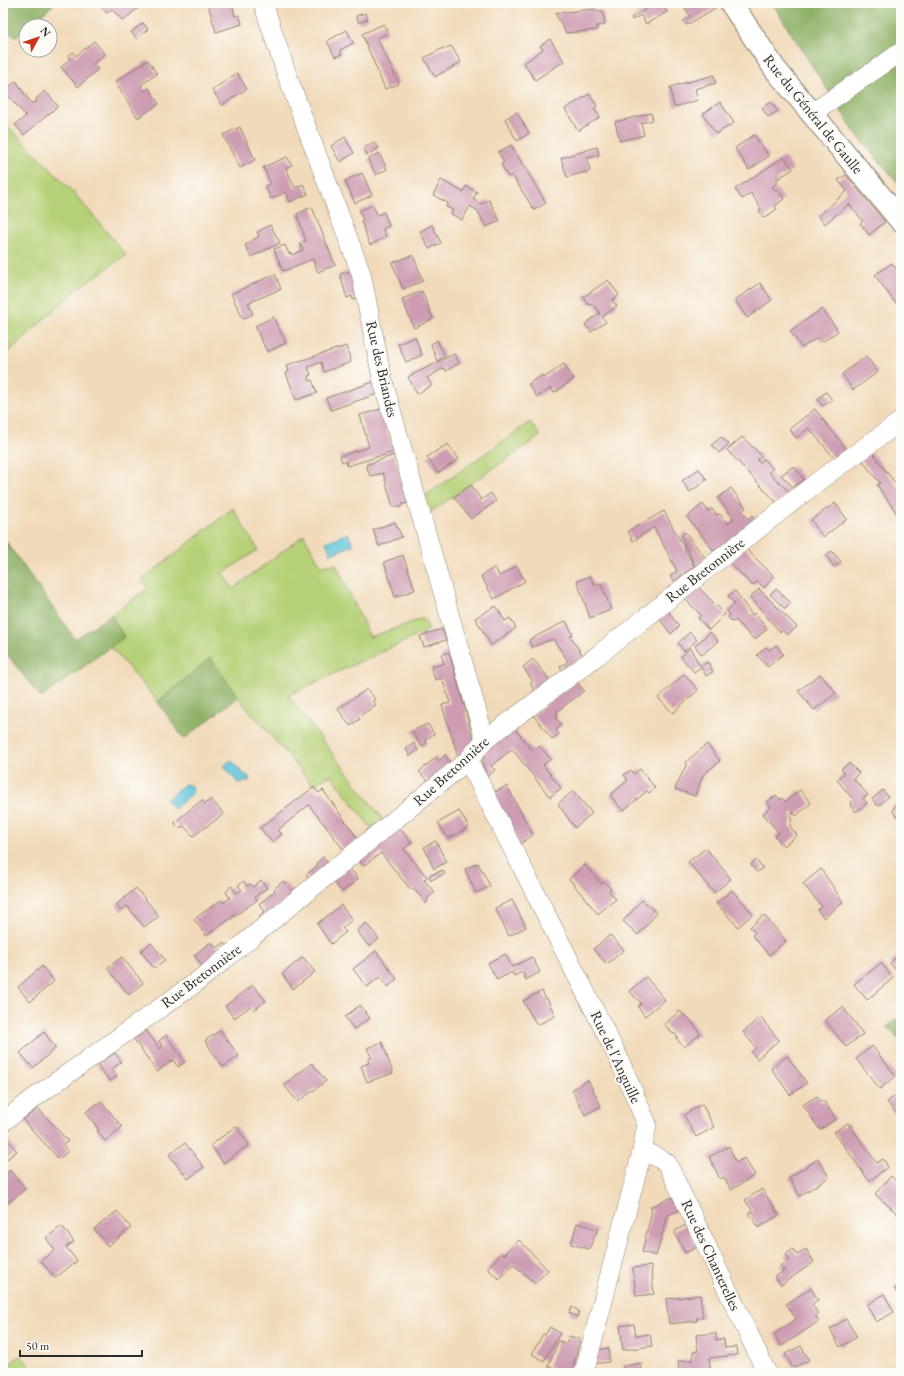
<svg xmlns="http://www.w3.org/2000/svg" width="904" height="1376" viewBox="0 0 904 1376" font-family="'EB Garamond',serif">
	<style>
		.green { fill: #b5d076; stroke: #707e50 }
		.forest { fill: #90b267; stroke: #5e6e49 }
		.water { fill: #5dc5d9; stroke: #447882 }
		.building { fill: #ce9db3 }
		.lines { fill: none; stroke-linecap: round; stroke-linejoin: round }
		.minor-casing { stroke: #8e8272; stroke-width: 20 }
		.major-casing { stroke: #8e8272; stroke-width: 24 }
		.minor { stroke: #fff; stroke-width: 19 }
		.major { stroke: #fff; stroke-width: 22 }
		.labels { text-anchor: middle; stroke-width: 4; stroke-linejoin: round; paint-order: stroke }
		.street-label { font-size: 15px; fill: #2b2b2b; stroke: #fdfcf7 }
	</style>
	<rect width="100%" height="100%" fill="#fdfcf7"/>
	<filter id="ink" filterUnits="userSpaceOnUse"><feTurbulence type="fractalNoise" baseFrequency=".025" numOctaves="2"/><feDisplacementMap in="SourceGraphic" scale="8" xChannelSelector="R" yChannelSelector="G"/><feConvolveMatrix kernelMatrix="1 2 1 2 8 2 1 2 1" color-interpolation-filters="sRGB"/></filter>
	<filter id="wash" filterUnits="userSpaceOnUse"><feTurbulence type="fractalNoise" baseFrequency=".012" numOctaves="4" result="noise"/><feDisplacementMap in="SourceGraphic" scale="16" xChannelSelector="R" yChannelSelector="G"/><feGaussianBlur stdDeviation="0.9" result="paint"/><feColorMatrix in="noise" values="0 0 0 0 0 0 0 0 0 0 0 0 0 0 0 0 0 1.4 0 .05"/><feComposite in="paint" operator="in"/></filter>
	<g filter="url(#wash)">
		<rect width="100%" height="100%" fill="#f1daba"/>
		<path class="green" d="M3,121L75,194L126,255L77,289L3,357Z
			M530,422L540,436L429,513L422,498Z
			M233,508L258,550L223,573L233,589L304,535L321,566L336,564L370,637L424,618L429,630L288,695L384,821L371,828L331,775L313,785L238,697L210,659L158,702L110,646L124,637L111,615L148,588L142,580Z
			M21,1355L35,1373H6L11,1369L8,1365Z"/>
		<path class="forest" d="M3,3H55L29,26H26V28L15,38L3,24Z
			M772,3H901V186L856,134Z
			M3,537L75,639L111,615L124,637L41,698L3,649Z
			M210,658L238,697L184,739L158,702Z
			M901,1016V1042L887,1027Z"/>
		<path class="water" d="M348,533L353,545L331,554L326,542Z
			M231,760L245,775L249,776V781H244L239,784L224,766Z
			M185,784L191,786L193,793L174,809L166,800Z"/>
		<g id="blocks">
			<path class="building" d="M102,3H134L138,8L123,21L112,9L107,13L100,5Z
				M216,3H232L235,16L239,15L242,24L216,32L208,5Z
				M656,3H662L667,12L646,24L641,15L632,20L631,18Z
				M682,3H719L720,5L687,25L683,21L690,16Z
				M595,9V11H603L605,25L597,26V30L566,33L555,13Z
				M365,13L368,19L359,23L356,16Z
				M143,23L148,29L137,39L131,32Z
				M384,24L388,33L377,38L399,84L385,89L362,34Z
				M347,30L353,43L340,50L342,54L335,57L327,41Z
				M550,39L564,61L535,80L524,63L543,49L540,46Z
				M94,41L105,54L93,64L98,69L78,87L61,67L70,59L68,56L73,52L76,56Z
				M451,46L461,62L435,77L424,58L443,48L444,49Z
				M148,60L157,74L141,85L145,91L149,88L159,104L138,118L115,82Z
				M237,73L247,89L222,105L212,90Z
				M714,75L716,83L695,89L698,100L674,107L670,87Z
				M16,81L31,103L37,102L36,99L45,91L58,106L24,135L15,125L26,116L4,91Z
				M589,94L597,106L594,109L600,117L578,131L565,109Z
				M720,102L734,123L716,134L703,114Z
				M771,102L778,111L768,117L762,108Z
				M517,112L529,133L517,141L505,119Z
				M651,113L653,120L641,123L644,135L620,141L615,122Z
				M240,127L255,160L240,168L223,135Z
				M754,135L769,156L749,170L735,148Z
				M345,137L354,153L340,162L331,146Z
				M374,142L379,148L367,155L364,148Z
				M511,145L546,203L534,210L512,175L508,177L501,164L504,162L498,152Z
				M597,147L599,155L587,158L590,171L567,177L561,158Z
				M379,153L387,169L376,175L368,159Z
				M287,157L292,165L286,168L295,188L303,184L308,194L290,202L286,192L271,199L265,186L271,184L263,167Z
				M784,157L793,169L776,180L778,183L772,187L775,190L777,189L784,199L775,206L777,209L764,218L759,211L761,209L751,193L742,199L735,189Z
				M362,173L372,195L355,203L345,181Z
				M846,175L885,222L869,235L860,223L863,221L849,204L825,224L818,216L847,191L838,180Z
				M441,180L463,192L466,186L477,192L473,199L481,204L489,200L500,221L486,227L478,211L470,206L462,220L451,214L453,210L446,207L448,203L433,195Z
				M373,205L377,215L384,212L389,226L383,229L386,237L370,245L361,221L363,220L359,211Z
				M312,207L335,265L318,272L313,259L283,271L274,249L285,245L289,254L291,253L292,255L303,250L300,243L306,241L297,214Z
				M270,225L280,243L251,257L245,245L259,236L257,232Z
				M432,225L441,243L429,249L420,231Z
				M413,255L423,281L403,289L392,263Z
				M892,263L901,276V299L895,303L875,275Z
				M351,271L358,298L353,300L352,296L347,298L340,274Z
				M275,274L281,289L248,303L253,314L243,319L231,294Z
				M608,280L619,295L612,300L617,306L602,317L606,322L591,332L585,324L600,313L592,303L589,305L583,297Z
				M760,283L772,300L747,318L735,300Z
				M422,291L433,319L414,328L402,299Z
				M822,309L838,331L822,342L818,337L802,348L790,331Z
				M273,317L286,343L267,352L255,326Z
				M415,337L422,355L406,362L398,344Z
				M437,340L445,356L437,361L431,344Z
				M346,346L351,362L324,372L321,362L308,367L311,375L308,376L310,381L312,380L317,393L296,400L286,373L289,372L287,365Z
				M454,354L459,363L446,371L444,368L427,378L432,385L417,394L408,377Z
				M866,356L878,372L853,390L842,374Z
				M564,364L574,379L554,393L551,388L537,397L528,384L542,375L544,378Z
				M373,382L377,394L331,410L326,398Z
				M826,392L832,400L823,406L817,399Z
				M381,409L393,452L347,466L346,461L342,462L340,456L369,447L360,415Z
				M815,409L847,450L835,459L809,428L796,438L789,429Z
				M721,437L729,444L719,453L712,445Z
				M742,437L762,456L757,460L760,463L763,458L773,469L769,472L790,493L777,503L727,450Z
				M448,444L459,459L438,473L427,457Z
				M872,452L901,491V519L877,485L880,483L862,460Z
				M394,455L408,503L403,504L400,508L397,506L393,507L383,473L370,476L366,465Z
				M794,466L804,480L793,487L781,475Z
				M699,469L707,480L690,492L682,481Z
				M471,485L481,500L491,493L496,501L471,519L454,497Z
				M731,488L746,508L742,511L748,519L752,515L755,520L714,551L687,517L703,504L708,511L712,509L717,515L720,514L728,524L734,519L718,498Z
				M835,503L847,519L823,537L811,520Z
				M664,511L694,566L674,581L670,576L677,571L654,527L633,541L628,531Z
				M395,522L402,537L379,546L373,530Z
				M685,532L705,558L695,566L681,536Z
				M745,548L774,576L764,588L758,582L752,585L730,563Z
				M832,551L841,562L834,567L826,555Z
				M403,555L415,590L395,597L384,562Z
				M517,566L525,581L494,599L481,576L495,567L499,576Z
				M590,576L594,585L601,583L611,610L590,618L577,581Z
				M697,586L725,614L709,630L698,618L701,615L683,597Z
				M759,589L797,627L787,635L782,630L780,632L750,597Z
				M776,589L791,603L785,609L770,594Z
				M735,591L752,615L754,613L767,629L754,640L736,620L733,622L728,617L730,615L727,611L735,604L728,596Z
				M496,606L505,621L510,618L516,628L491,645L475,618Z
				M667,610L679,626L671,634L658,617Z
				M566,621L573,635L570,636L583,656L563,670L560,667L568,661L553,639L532,647L529,640Z
				M442,629L446,640L424,647L420,636Z
				M690,632L697,640L684,651L678,643Z
				M710,632L718,641L702,655L695,646Z
				M776,645L783,654L768,667L757,655L766,647L769,650Z
				M690,648L700,666L708,662L713,672L706,676L701,667L694,672L681,657Z
				M449,652L475,745L458,757L442,705L450,703L442,678L435,680L431,667L444,664L441,655Z
				M533,659L550,680L535,691L530,684L533,682L523,667Z
				M684,674L698,690L673,713L658,698Z
				M820,674L836,693L814,710L798,691Z
				M576,681L584,691L556,712L558,716L556,718L562,725L556,730L559,734L552,739L533,715Z
				M367,689L375,699L373,700L376,705L358,717L360,719L350,726L338,709Z
				M428,724L434,734L425,740L427,743L422,747L412,731Z
				M514,728L533,751L539,746L551,759L543,765L561,788L550,797L512,749L491,766L495,770L487,777L482,763L489,746Z
				M414,743L418,750L410,756L406,749Z
				M707,744L720,761L703,775L695,796L675,789L687,763L686,762Z
				M445,755L451,763L429,782L419,772L436,757L439,761Z
				M849,763L859,773L853,778L868,795L863,798L867,803L856,812L850,805L852,803L850,800L852,798L837,780L844,773L841,769Z
				M640,769L655,788L649,793L647,791L623,811L610,795L627,781V778L624,775L631,770L634,774Z
				M507,786L533,835L518,845L492,793Z
				M314,787L318,793L323,790L358,839L344,850L309,805L278,830L282,834L272,842L260,828Z
				M800,790L811,803L796,816L793,812L790,815L792,818L790,826L797,835L784,846L775,836L779,833L763,814L771,807L767,802L776,795L780,800L782,798L785,802Z
				M883,790L888,797L878,806L872,799Z
				M573,791L592,813L575,828L558,804Z
				M211,799L224,814L193,836L184,826L179,828L175,824L176,821L202,800L205,804Z
				M894,805H901V817H897L893,812Z
				M459,811L469,827L448,839L438,823Z
				M398,827L412,842L404,849L427,877L424,880L435,892L427,899L428,901L426,903L413,888L411,890L381,853L363,866L358,859Z
				M436,841L446,862L434,869L424,847Z
				M706,848L731,879L714,893L688,862Z
				M323,857L328,863L309,879L306,875L318,865L316,863Z
				M756,860L763,868L757,872L751,865Z
				M478,863L490,886L476,893L465,869Z
				M585,865L602,884L604,882L611,889L609,891L616,899L598,914L569,879Z
				M349,867L358,879L342,892L332,880Z
				M821,869L843,902L824,918L817,910L822,907L803,884Z
				M443,870L445,874L431,880L429,876Z
				M261,880L267,888L255,897L257,900L206,936L194,919L221,900L223,903L230,898L226,892L231,886L237,893L242,890L238,885L244,881L247,886L251,884L253,887Z
				M283,881L294,892L262,920L259,917L265,911L259,904L275,891L274,889Z
				M136,888L159,916L144,927L127,906L121,911L116,905Z
				M732,890L753,914L738,927L716,903Z
				M512,900L526,927L509,936L495,908Z
				M642,900L657,913L638,935L623,921Z
				M341,905L352,920L342,928L346,932L331,944L317,924Z
				M764,915L786,941L769,955L752,935L755,933L750,927Z
				M366,923L379,939L369,947L357,931Z
				M610,935L624,950L607,964L593,949Z
				M211,942L217,948L224,943L227,947L203,966L194,955Z
				M151,943L165,960L154,968L141,951Z
				M376,951L397,979L388,987L380,977L367,987L353,969Z
				M901,952V976L890,963Z
				M505,954L512,967L532,957L540,972L526,980L522,972L514,976L512,972L497,980L488,963Z
				M122,957L143,983L129,995L107,968Z
				M303,957L315,972L293,989L282,974Z
				M881,963L893,978L867,1000L854,984Z
				M42,966L54,981L30,1002L18,987Z
				M646,977L665,1000L645,1016L638,1007L641,1003L629,991Z
				M253,985L266,1001L254,1010L251,1006L234,1018L225,1006Z
				M542,991L546,999L547,998L555,1016L537,1025L523,1001Z
				M360,1005L370,1018L354,1029L345,1017Z
				M843,1007L863,1034L846,1047L825,1020Z
				M680,1011L686,1017L689,1018L700,1034L684,1047L676,1038L678,1037L674,1033L673,1034L664,1024Z
				M760,1017L779,1040L757,1059L751,1052L756,1048L743,1032Z
				M146,1030L160,1049L163,1046L159,1041L166,1035L185,1062L178,1067L173,1060L157,1072L134,1039Z
				M220,1030L239,1056L223,1067L205,1041Z
				M44,1032L56,1048L33,1068L20,1053Z
				M382,1042L393,1073L367,1082L361,1066L369,1063L368,1059L372,1058L367,1048Z
				M872,1046L896,1076L880,1089L856,1059Z
				M115,1053L121,1062L112,1069L117,1076L110,1081L97,1065Z
				M787,1056L807,1083L790,1095L771,1068Z
				M312,1063L326,1081L298,1102L284,1085Z
				M588,1080L601,1106L585,1115L572,1090Z
				M901,1092V1115L899,1117L887,1102Z
				M817,1096L821,1102L823,1100L836,1119L820,1130L803,1105Z
				M101,1101L122,1127L105,1141L97,1131L99,1130L86,1112Z
				M702,1104L714,1127L696,1137L684,1115Z
				M38,1108L68,1141L63,1145L68,1151L59,1159L23,1120Z
				M848,1123L877,1163L883,1159L888,1167L869,1181L834,1132Z
				M236,1126L249,1145L223,1163L211,1145Z
				M6,1138L17,1151L3,1162V1140Z
				M185,1143L204,1167L188,1179L169,1155Z
				M729,1146L736,1163L744,1158L755,1175L731,1190L724,1177L720,1179L709,1157Z
				M818,1159L829,1177L800,1196L789,1178Z
				M10,1170L25,1189L3,1207V1176Z
				M891,1176L901,1187V1217L875,1194Z
				M762,1189L779,1215L758,1228L749,1213L753,1211L745,1200Z
				M672,1197L679,1210L668,1215L656,1256L642,1252L652,1211L650,1207Z
				M117,1211L131,1228L108,1246L94,1229Z
				M577,1223L598,1229L589,1249L571,1244Z
				M686,1225L697,1247L685,1253L675,1233L676,1230Z
				M62,1226L74,1242L66,1247L77,1261L55,1278L41,1261L55,1250L46,1238Z
				M519,1240L548,1270L535,1283L513,1264L499,1279L487,1268L502,1253L504,1255Z
				M793,1249L797,1255L806,1249L814,1262L781,1285L775,1277L784,1271L780,1266L789,1260L785,1255Z
				M651,1266L654,1294L636,1296L633,1268Z
				M901,1284V1297L894,1289Z
				M811,1288L818,1300L812,1304L818,1314L815,1315L819,1321L782,1346L774,1334L796,1319L786,1304Z
				M884,1294L894,1312L876,1322L867,1305Z
				M700,1295L703,1318H696L697,1321L669,1324L666,1299Z
				M572,1307L579,1311L577,1317L569,1313Z
				M846,1319L857,1337L840,1347L830,1329Z
				M634,1324L636,1336L650,1334L652,1346L623,1350L620,1326Z
				M550,1327L560,1333L544,1361L532,1354L543,1334L545,1335Z
				M716,1333V1340L724,1339L725,1348L736,1347L737,1355L709,1358L711,1373H679L678,1361L693,1360V1352L698,1351L696,1335Z
				M569,1336L580,1339L572,1373L548,1367L558,1341L567,1343Z
				M801,1346L809,1360L793,1368L785,1354Z
				M609,1348V1362L592,1364L596,1350Z
				M641,1363L642,1371L651,1370L652,1373H624L623,1366Z"/>
		</g>
	</g>
	<g filter="url(#ink)">
		<use href="#blocks" fill-opacity="0" stroke="#8e8272" stroke-width="1"/>
		<g class="lines">
			<defs>
				<path id="minor" d="M263,3L288,78L361,273L382,378L485,740
					M812,113L901,52
					M468,760L617,1055L647,1124L642,1152L584,1373
					M3,1122L38,1095L198,981L468,760L485,740L597,656L821,479L901,421
					M642,1152L653,1155L667,1163L767,1373"/>
				<path id="major" d="M731,3L775,69L901,221"/>
			</defs>
			<use href="#minor" class="minor-casing"/>
			<use href="#major" class="major-casing"/>
			<use href="#minor" class="minor"/>
			<use href="#major" class="major"/>
		</g>
	</g>
	<g class="labels">
		<g class="street-label">
			<text transform="translate(813 114) rotate(51)" y="5">Rue du Général de Gaulle</text>
			<text transform="translate(382 369) rotate(77)" y="5">Rue des Briandes</text>
			<text transform="translate(705 570) rotate(-38)" y="5">Rue Bretonnière</text>
			<text transform="translate(451 771) rotate(-42)" y="5">Rue Bretonnière</text>
			<text transform="translate(201 976) rotate(-37)" y="5">Rue Bretonnière</text>
			<text transform="translate(616 1057) rotate(65)" y="5">Rue de l'Anguille</text>
			<text transform="translate(711 1255) rotate(65)" y="5">Rue des Chanterelles</text>
		</g>
	</g>
	<rect width="904" height="1376" fill="none" stroke="#fdfcf7" stroke-width="16"/>
	<g transform="translate(38 38) rotate(50)"><circle r="19" fill="#fdfcf7" stroke="#a9a8a5"/>
	<path d="M0-3L7 15L0 10L-7 15Z" fill="#c8321e"/>
	<text y="-6" font-size="11" font-weight="bold" text-anchor="middle" fill="#2b2b2b">N</text>
	</g>
	<path d="M20 1350v6h122v-6" fill="none" stroke="#2b2b2b" stroke-width="2"/>
	<text x="26" y="1350" font-size="12" fill="#2b2b2b" stroke="#fdfcf7" stroke-width="3" paint-order="stroke">50 m</text>
</svg>
